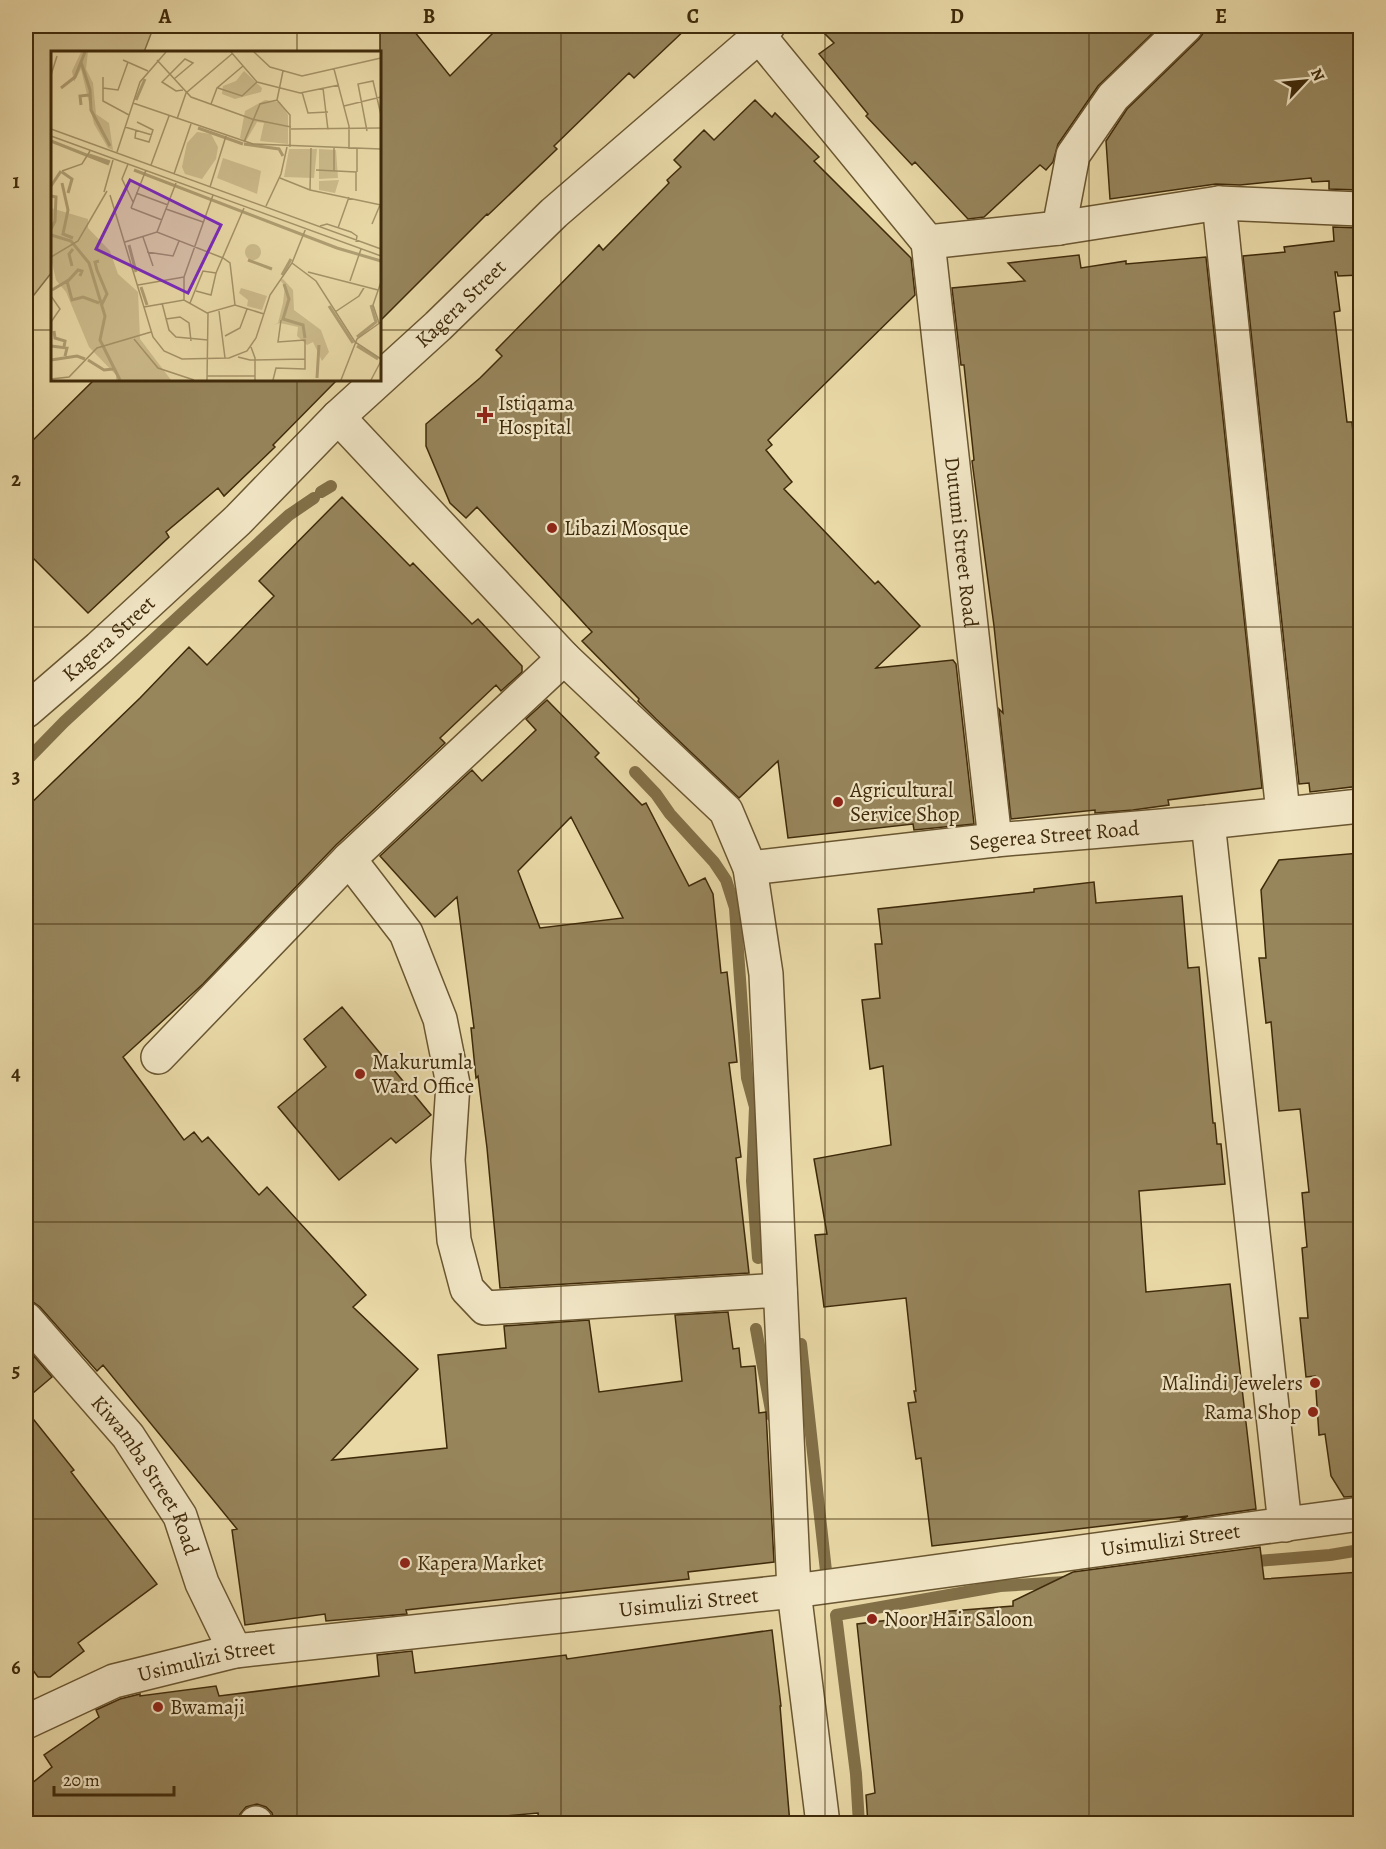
<svg xmlns="http://www.w3.org/2000/svg" width="1386" height="1849" viewBox="0 0 1386 1849" font-family="Alegreya,serif">
	<style>
		.green { fill: #ccbb8c; stroke: #86724b; stroke-width: 1.5 }
		.lines { fill: none; stroke-linecap: round; stroke-linejoin: round }
		.stream { stroke: #827048; stroke-width: 12 }
		.building { fill: #97855c; stroke: #3f2a0a; stroke-width: 1.5; fill-rule: evenodd }
		.minor-casing { stroke: #6a5631; stroke-width: 36 }
		.minor { stroke: #f1e6c6; stroke-width: 33 }
		.grid { fill: none; stroke: #3f2a0a; stroke-width: 1.5; stroke-opacity: 0.55 }
		.poi-dot { fill: #8f2418; stroke: #f1e6c6; stroke-width: 2 }
		.labels { text-anchor: middle; stroke-width: 4.5; stroke-linejoin: round; paint-order: stroke }
		.street-label { font-size: 21px; fill: #3f2a0a; stroke: #f1e6c6 }
		.poi-label { font-size: 21px; fill: #3f2a0a; stroke: #f1e6c6; text-anchor: start }
		.inset-river { fill: none; stroke: #af9e72; stroke-width: 3 }
		.inset-road { fill: none; stroke: #a59368; stroke-width: 1.5 }
		.view { fill: #7b2cbf; fill-opacity: 0.15; stroke: #7b2cbf; stroke-width: 3 }
		.inset-edge { fill: none; stroke: #3f2a0a; stroke-width: 3 }
		.neatline { fill: none; stroke: #3f2a0a; stroke-width: 2 }
		.grid-label { font-size: 20px; text-anchor: middle; font-weight: bold; fill: #3f2a0a }
	</style>
	<rect width="100%" height="100%" fill="#e9d9a7"/>
	<filter id="stains"><feTurbulence type="fractalNoise" baseFrequency=".00333" numOctaves="4"/><feColorMatrix values="0 0 0 0 .2 0 0 0 0 .09 0 0 0 0 .02 0 0 0 .5 -.17"/></filter>
	<radialGradient id="worn" r=".72"><stop offset=".6" stop-color="#630" stop-opacity="0"/><stop offset="1" stop-color="#630" stop-opacity=".3"/></radialGradient>
	<path class="green" d="M26,26H154L144,52H52V272L26,305Z"/>
	<g class="lines">
		<path class="stream" d="M321,492L331,486
			M26,761L64,722L268,534L289,515L314,498
			M635,772L656,794L670,814L714,862L726,880L735,908L747,1078L755,1107L752,1181L758,1258
			M756,1329L772,1416
			M801,1344L826,1571
			M1246,1562L1330,1555L1360,1550
			M859,1824L856,1774L836,1615L1000,1586L1065,1582"/>
	</g>
	<path class="building" d="M380,26H410L450,76L500,26H689L634,78L629,73L554,146L557,149L488,215L487,214L380,321Z
		M817,26H1039L1046,33L1053,26H1160L1098,86L1058,144L1053,162L1046,170L1040,165L984,217L968,219L915,162L912,165L866,116L868,114L819,54L834,43Z
		M1204,26H1360V190L1329,189V181L1312,182L1311,178L1240,185L1216,184L1110,199L1106,141L1127,109L1199,39L1204,32Z
		M755,100L772,117L775,113L819,157L814,161L911,258L915,295L768,440L772,445L766,450L792,482L784,489L875,584L878,581L920,626L876,668L953,660L956,664L974,824L914,830L913,824L788,838L778,761L739,798L656,719L638,701L639,699L582,641L592,632L477,507L466,518L450,503L426,446V424L480,378L502,356L496,350L599,245L603,250L669,183L667,180L681,167L674,160L704,130L714,140Z
		M1333,227L1360,228V275L1338,276L1337,272H1335L1340,311L1334,312L1347,422H1352L1360,503V786L1310,792L1309,783L1299,784L1243,256L1285,252L1284,247L1334,241Z
		M1079,255L1081,268L1126,261V264L1206,257L1262,788L1168,800L1169,805L1133,810L1095,813V810L1011,819L999,709L1003,713L994,626L972,461L974,460L964,365H961L952,288L1025,281L1008,263Z
		M94,380H337L273,445L275,447L224,496L218,488L166,532L169,537L88,613L26,551V447Z
		M342,497L410,566L413,563L472,624L478,619L522,666V672L501,691L496,685L440,738L445,743L336,845L203,984L123,1057L184,1140L194,1132L202,1142L208,1137L259,1195L267,1187L366,1295L353,1307L418,1369L332,1460L447,1448L438,1355L506,1348L504,1326L589,1320L599,1392L682,1381L675,1315L728,1312L733,1349L739,1348L741,1367L755,1366L759,1413L766,1412L774,1562L688,1572L689,1579L406,1610L407,1614L326,1621L325,1614L245,1625L232,1530L237,1529L103,1365L97,1371L40,1307L33,1302L26,1301V808L140,698L189,647L207,665L274,596L259,581Z
		M547,700L599,753L595,757L642,805L646,803L689,886L705,878L713,894L721,973L727,972L737,1062L729,1063L741,1157L736,1158L749,1273L500,1288L487,1148L478,1076L476,1078L471,1028H474L457,897L435,917L380,856L472,770L482,781L512,753L536,730L526,719ZM571,817L623,918L540,928L518,871Z
		M1360,853V1092H1354L1360,1164V1187L1355,1188L1360,1257V1496L1344,1497L1331,1476L1325,1434L1319,1435L1315,1376L1306,1377L1300,1318H1308L1302,1248L1307,1247L1302,1193L1309,1192L1300,1109L1279,1111L1271,1022L1266,1023L1259,958H1266L1261,890L1279,860Z
		M1094,882L1096,903L1182,896L1188,968L1199,967L1213,1123H1215L1217,1144H1221L1225,1184L1139,1191L1146,1292L1230,1284L1256,1509L1180,1520L1188,1516L932,1546L921,1458L916,1459L908,1403L916,1402L914,1391H916L906,1298L824,1307L815,1235L827,1234L814,1159L891,1145L883,1066L870,1069L862,1000L880,998L875,944H882L878,909L1034,892V889Z
		M342,1007L431,1115L396,1143L391,1138L339,1180L278,1107L326,1067L304,1039Z
		M26,1347L52,1377L26,1399Z
		M26,1410L74,1470L71,1472L157,1584L78,1643L84,1651L50,1677H38L26,1661Z
		M1260,1547L1264,1579L1360,1572V1824H868L866,1795L875,1793L857,1624L939,1614V1612L1013,1606V1601L1073,1572Z
		M772,1630L781,1706H780L790,1824H539L538,1813L474,1819L475,1824H275L272,1813L266,1807L257,1804L246,1807L240,1814L237,1824H26V1788L52,1767L44,1755L99,1717L96,1710L120,1699L140,1694V1696L216,1686L219,1696L379,1676L377,1655L412,1651L415,1673L566,1655L567,1659Z"/>
	<g class="lines">
		<defs>
			<g id="minor">
				<path d="M759,36L928,242"/>
				<path d="M1219,203L1283,813"/>
				<path d="M1059,228L1073,155L1113,97L1186,26"/>
				<path id="s1" d="M928,242L995,840"/>
				<path d="M928,242L1059,228L1219,203L1360,209"/>
				<path d="M338,417L564,658L726,811L750,868L766,974L794,1591L823,1824"/>
				<path id="s2" d="M26,711L99,648L238,520L338,417L438,326L554,213L759,36L768,26"/>
				<path d="M1208,822L1285,1525"/>
				<path d="M349,859L406,933L440,1019L453,1084L448,1160L454,1240L467,1289L485,1308L780,1290"/>
				<path id="s3" d="M750,868L995,840L1208,822L1360,806"/>
				<path d="M158,1057L349,859L564,658"/>
				<path id="s4" d="M26,1319L128,1436L180,1516L202,1583L235,1651"/>
				<path id="s5" d="M26,1722L114,1681L235,1651L794,1591L1360,1514"/>
				<path d="M256,1823V1824"/>
			</g>
		</defs>
		<use href="#minor" class="minor-casing"/>
		<use href="#minor" class="minor"/>
	</g>
	<path class="grid" d="M297,26V52M561,26V1824M825,26V1824M1089,26V1824M26,330H52M380,330H1360M297,380V1824M26,627H1360M26,924H1360M26,1222H1360M26,1519H1360"/>
	<g class="poi-dot">
		<path d="M482 406h6v6h6v6h-6v6h-6v-6h-6v-6h6z"/>
		<circle cx="552" cy="528" r="6"/>
		<circle cx="838" cy="802" r="6"/>
		<circle cx="360" cy="1074" r="6"/>
		<circle cx="1315" cy="1383" r="6"/>
		<circle cx="1313" cy="1412" r="6"/>
		<circle cx="405" cy="1563" r="6"/>
		<circle cx="872" cy="1619" r="6"/>
		<circle cx="158" cy="1707" r="6"/>
	</g>
	<g class="labels">
		<g class="street-label">
			<text dy="7" stroke="none"><textPath href="#s2" startOffset="596">Kagera Street</textPath></text>
			<text dy="7" stroke="none"><textPath href="#s1" startOffset="302">Dutumi Street Road</textPath></text>
			<text dy="7" stroke="none"><textPath href="#s2" startOffset="110">Kagera Street</textPath></text>
			<text dy="7" stroke="none"><textPath href="#s3" startOffset="306">Segerea Street Road</textPath></text>
			<text dy="7" stroke="none"><textPath href="#s4" startOffset="198">Kiwamba Street Road</textPath></text>
			<text dy="7" stroke="none"><textPath href="#s5" startOffset="1164">Usimulizi Street</textPath></text>
			<text dy="7" stroke="none"><textPath href="#s5" startOffset="678">Usimulizi Street</textPath></text>
			<text dy="7" stroke="none"><textPath href="#s5" startOffset="192">Usimulizi Street</textPath></text>
		</g>
		<g class="poi-label">
			<text x="498" y="410">Istiqama<tspan x="498" dy="24">Hospital</tspan></text>
			<text x="564" y="535">Libazi Mosque</text>
			<text x="850" y="797">Agricultural<tspan x="850" dy="24">Service Shop</tspan></text>
			<text x="372" y="1069">Makurumla<tspan x="372" dy="24">Ward Office</tspan></text>
			<text x="1303" y="1390" text-anchor="end">Malindi Jewelers</text>
			<text x="1301" y="1419" text-anchor="end">Rama Shop</text>
			<text x="417" y="1570">Kapera Market</text>
			<text x="884" y="1626">Noor Hair Saloon</text>
			<text x="170" y="1714">Bwamaji</text>
		</g>
	</g>
	<g transform="translate(51 51)">
		<rect width="330" height="330" fill="#e9d9a7"/>
		<path d="M30,1H37L35,18L42,32L45,63L58,72L62,99L57,97L43,73L30,18L23,31L21,20ZM193,20L211,37L210,41L184,48L171,43L172,35L185,30ZM214,49L229,51L237,64V93L209,90L213,72L206,71L195,90L189,87L194,60ZM146,81L160,83L167,96L165,108L151,128L134,123L131,116L136,92ZM238,98H266L263,127L233,126ZM268,98L285,99L287,127L268,128ZM172,107L210,120L206,143L166,127ZM288,129L284,142L268,139V130ZM0,157L37,168V177L59,200L67,223L87,241L89,288L120,329H65V324L38,296L15,241L5,229L0,207ZM194 201a8 8 0 1 1 16 0a8 8 0 1 1-16 0ZM232,228L242,239L243,259L270,279L278,301L271,310L262,291L256,294L246,285L247,276L229,272L222,274L227,272L232,252L234,235L229,229ZM190,237L216,245L211,259L196,255L197,249L188,242Z" fill="#ccbb8c"/>
		<path class="inset-river" d="M30,11L39,39L40,59L59,95M10,37L24,26L34,1M85,49L94,28M30,54L29,45L38,44M147,77L192,93M0,90L58,113M193,93L228,98L232,105M38,104L59,111M83,119L286,197L330,210M11,121L21,128L17,142M11,132L17,159L12,183L22,187M0,135L10,120M0,145L5,146L4,170L0,178M0,184L20,190L38,212L54,265L49,289L69,329M78,194L85,221M197,209L221,218M48,210L44,211L46,219L56,243L50,255M21,215L18,203L22,198M231,224L240,208M17,230L27,219L31,220L29,225M233,233L238,248L232,268L252,274L254,287M90,236L96,254M1,239L16,230L21,249L32,246L48,252M278,255L302,292M3,280L4,287L14,290L13,296M306,286L325,271L320,254M0,295L16,297L14,305M306,295L327,308M0,309L26,305L34,308M37,309L53,319L62,318M266,327L268,294"/>
		<path class="inset-road" d="M180,1L206,31L249,42L288,34M203,1L219,16L251,25L330,7M72,9L97,20M106,9L140,46L201,68L240,76M283,18L298,75V98M0,24L6,5M52,26V50L78,64M123,28L142,12L134,8L111,31L125,40L132,39M52,37L67,39L77,11M167,37L191,45L206,31M272,37L277,79M251,41L257,62L277,61M226,49L232,20M82,52L202,93L330,98M160,53L166,37L192,15M293,55L330,46M126,68L135,42L182,2M74,76L101,84M0,78L330,198M240,78L330,77M85,79L84,87L98,91L102,79L86,71M316,80L307,33L322,30L330,64M0,85L330,205M193,91L209,53L226,49L239,64V96M283,97V120M66,101L89,31L115,1M77,113L71,128L82,151M100,114L118,65M265,119L305,121V140M11,120L31,113L39,100M306,121V98M123,123L140,73M229,127L259,139L330,154M159,136L175,85M259,139L260,97M53,141L62,109M85,142L117,154M59,144L102,286L113,300L131,308L178,307L196,300L205,287L219,244L241,212L255,177M215,155L230,123L236,96M80,157L95,119M80,157L111,169M115,158L152,171M321,173L329,154M269,175L276,173L300,181L306,185L305,191M287,177L298,146M106,181L125,132M92,186L102,215M74,191L106,181L172,207L179,212L184,254M96,201L122,205L128,190M0,206L27,190L56,140M241,212L265,230L304,291L330,308M257,221L327,239M299,230L310,198M87,234L133,226M145,240L160,244L165,222L193,157M0,245L9,258L0,271M133,249V226L162,144M111,252L118,279L125,286L157,289M139,252L152,220L165,222M93,256L133,249L156,262L184,254L213,263M168,260L174,307M284,261L308,245L314,235M115,268L129,266L138,272L140,290M328,272L322,254L330,231M174,285L189,277L196,258M83,288L107,317L143,329M200,296L204,307V329M187,306L199,309L254,308M156,325H204M0,328L18,326L46,297L100,281M156,329L157,262M222,329L225,317L254,318V289L227,291L230,269M290,329L306,288L330,271M320,329L330,310"/>
		<path class="view" d="M79,129L170,174L137,242L45,198Z"/>
		<rect width="330" height="330" class="inset-edge"/>
	</g>
	<rect width="1386" height="1849" fill="none" stroke="#e9d9a7" stroke-width="66"/>
	<g transform="translate(1305 81) rotate(64)" stroke="#f1e6c6" stroke-width="4.5" paint-order="stroke">
	<path d="M0-4.5L10 22L0 15L-10 22Z" fill="#3f2a0a"/>
	<text y="-9" font-size="16" font-weight="bold" text-anchor="middle" fill="#3f2a0a">N</text>
	</g>
	<path d="M54 1786v9h120v-9" fill="none" stroke="#3f2a0a" stroke-width="3"/>
	<text x="63" y="1786" font-size="18" fill="#3f2a0a" stroke="#f1e6c6" stroke-width="4.5" paint-order="stroke">20 m</text>
	<rect x="33" y="33" width="1320" height="1783" class="neatline"/>
	<g class="grid-label">
		<text x="165" y="23">A</text>
		<text x="429" y="23">B</text>
		<text x="693" y="23">C</text>
		<text x="957" y="23">D</text>
		<text x="1221" y="23">E</text>
		<text x="16" y="188">1</text>
		<text x="16" y="486">2</text>
		<text x="16" y="783">3</text>
		<text x="16" y="1080">4</text>
		<text x="16" y="1377">5</text>
		<text x="16" y="1674">6</text>
	</g>
	<rect width="100%" height="100%" filter="url(#stains)"/>
	<rect width="100%" height="100%" fill="url(#worn)"/>
</svg>
